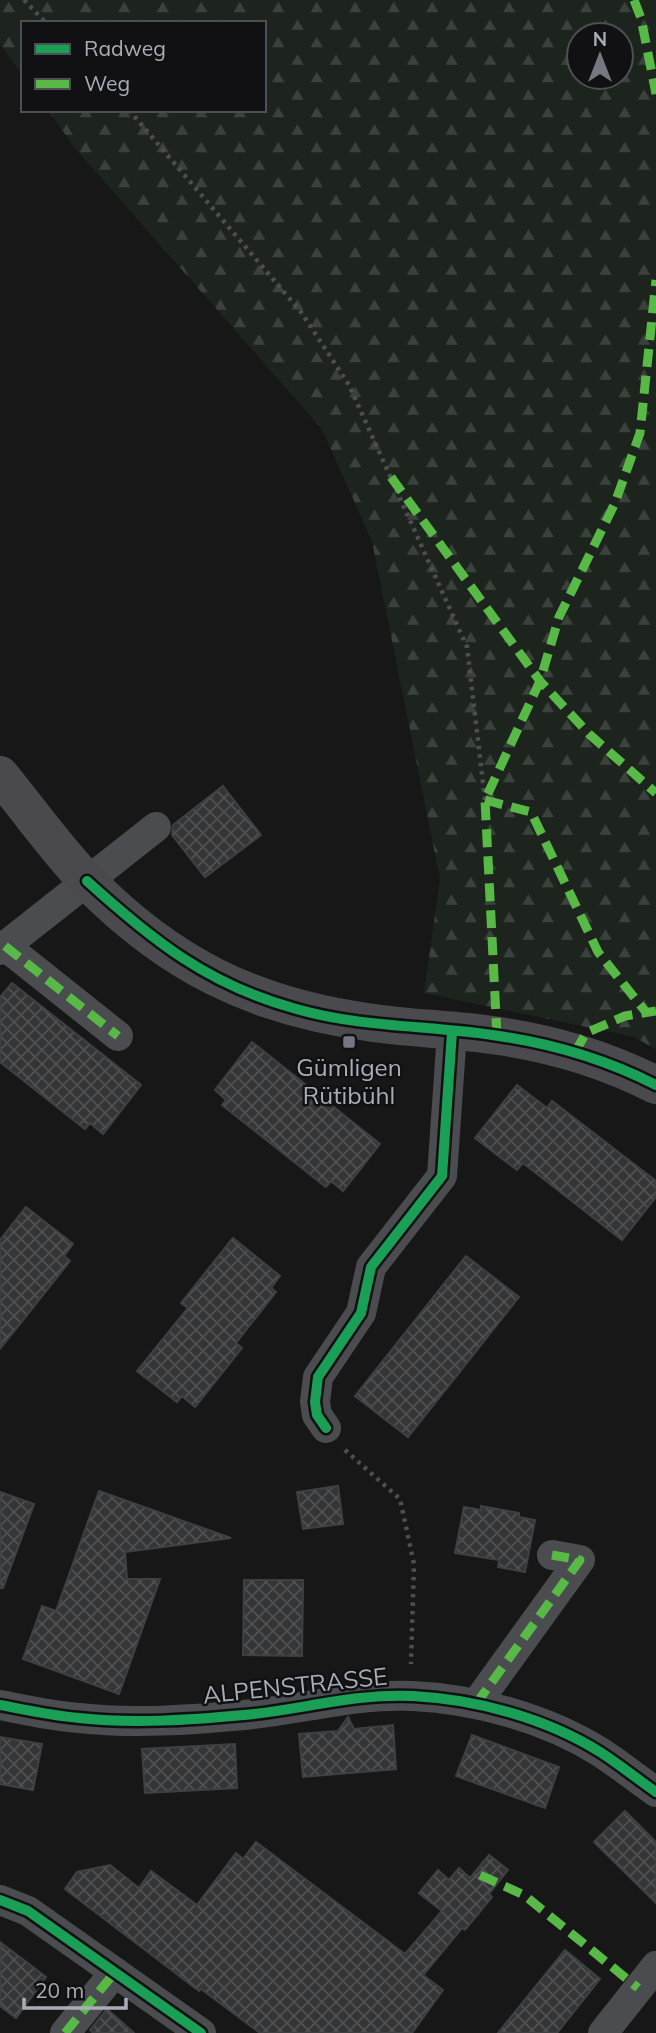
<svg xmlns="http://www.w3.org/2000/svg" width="656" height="2033" viewBox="0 0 656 2033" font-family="Mulish,sans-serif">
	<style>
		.forest { fill: url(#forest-firs); fill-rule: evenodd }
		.building { fill: url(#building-cross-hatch); stroke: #3f4043; stroke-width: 2 }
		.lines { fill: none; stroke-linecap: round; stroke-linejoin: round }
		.path { stroke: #4d4e52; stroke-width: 4.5; stroke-dasharray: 3.5 5; stroke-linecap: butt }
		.street { stroke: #4b4c50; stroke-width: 30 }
		.secondary { stroke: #4a4a4e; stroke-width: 38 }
		.quiet { stroke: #58b947; stroke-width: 9; stroke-dasharray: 18 9; stroke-linecap: butt }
		.cycleway-casing { stroke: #111113; stroke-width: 15 }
		.cycleway { stroke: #1a9f57; stroke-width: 10 }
		.poi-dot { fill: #757880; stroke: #111113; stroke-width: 2.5 }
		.labels { text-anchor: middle; stroke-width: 5; stroke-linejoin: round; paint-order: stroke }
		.poi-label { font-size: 24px; fill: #a8adb8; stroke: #111113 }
		.street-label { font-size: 24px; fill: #a8adb8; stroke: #111113 }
	</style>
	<defs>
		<pattern id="forest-firs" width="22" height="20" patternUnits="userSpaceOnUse" patternTransform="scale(1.75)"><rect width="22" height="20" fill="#1d241e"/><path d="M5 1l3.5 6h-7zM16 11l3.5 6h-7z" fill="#3b413d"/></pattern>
		<pattern id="building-cross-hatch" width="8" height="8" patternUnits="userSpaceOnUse" patternTransform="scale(1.75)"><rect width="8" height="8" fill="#353536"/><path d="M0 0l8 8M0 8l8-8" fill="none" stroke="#4f5051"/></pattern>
	</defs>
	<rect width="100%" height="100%" fill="#171717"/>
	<path class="forest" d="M0,0H656V1050L635,1037L424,993L440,879L372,541L322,429L74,147L48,110H264V23H23V76L0,44ZM579,35H621V77H579Z"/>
	<path class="building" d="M223,786L261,835L205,877L172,835L173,825Z
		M12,983L141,1085L103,1134L90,1123L85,1129L0,1062V997Z
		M252,1042L380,1144L343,1191L331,1181L326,1187L222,1105L226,1100L215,1090Z
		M517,1085L547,1108L552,1101L656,1181V1197L622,1240L523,1163L517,1170L475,1138Z
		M26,1207L73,1244L64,1256L70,1261L0,1349V1240Z
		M233,1238L280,1276L271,1288L276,1292L236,1343L242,1348L195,1407L182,1396L177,1402L137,1371L188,1308L181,1303Z
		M466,1256L519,1297L408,1437L355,1396Z
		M338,1486L343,1524L303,1529L297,1492Z
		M99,1491L231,1538L125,1552L127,1579H160L119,1694L23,1659L42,1606L56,1611Z
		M0,1492L34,1504L3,1588H0Z
		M481,1506L519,1513V1517L535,1520L525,1572L498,1567L499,1560L455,1553L464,1507L481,1510Z
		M244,1580H303L302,1656L243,1655Z
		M348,1717L354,1729L393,1725L396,1769L303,1777L299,1734L338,1731Z
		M472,1735L559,1767L545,1808L456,1776Z
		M0,1737L42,1744L33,1790L0,1784Z
		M235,1744L237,1788L145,1793L142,1749Z
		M625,1811L656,1842V1903L594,1842Z
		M256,1842L405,1954L442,1911L419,1893L438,1870L449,1880L459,1868L470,1878L489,1855L508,1870L489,1894L492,1897L465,1930L462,1928L423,1975L443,1990L412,2033H260L201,1989L199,1991L65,1889L77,1872L110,1865L139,1888L151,1871L197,1905L236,1853L243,1859Z
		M0,1942L46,1977L16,2018L0,2006Z
		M565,1950L600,1979L557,2033H498Z
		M107,2009L134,2033H93L90,2030Z"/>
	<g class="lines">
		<path class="path" d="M24,0L46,23
			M129,110L301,312L349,385L467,647L485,800
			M345,1450L400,1499L414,1564L411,1664"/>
		<path class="street" d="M5,946L118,1036
			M0,950L156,827
			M326,1428L317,1415L315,1402L318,1377L361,1313L371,1267L442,1176L452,1032
			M476,1704L580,1560L552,1555
			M0,1705C26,1710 53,1716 79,1718C133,1724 190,1720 244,1715C300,1710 356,1693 413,1696C475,1699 546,1718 600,1752C619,1764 637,1779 656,1792
			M0,1900L28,1911L201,2033
			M65,2033L115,1972
			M603,2033L656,1966"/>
		<path class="secondary" d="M0,775C29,810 56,849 88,882C170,965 253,1006 367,1022C411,1029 456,1029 499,1036C554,1044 607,1060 656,1085"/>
		<path class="quiet" d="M634,0L641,18L656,94
			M391,477L540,681L589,734L656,793
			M485,800L531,812L598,952L645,1011
			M5,946L118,1036
			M497,1036L485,800L540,681L559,617L615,503L640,433L656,280
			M575,1052L586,1033L625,1016L656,1011
			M476,1704L580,1560L552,1555
			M480,1875L524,1895L638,1988
			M65,2033L115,1972"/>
		<defs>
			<path id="cycleway" d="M87,881C152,940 207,984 293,1008C360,1028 431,1025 499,1036C554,1044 607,1060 656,1085
				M326,1428L317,1415L315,1402L318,1377L361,1313L371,1267L442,1176L452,1032
				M0,1705C26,1710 53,1716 79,1718C133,1724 190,1720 244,1715C300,1710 356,1693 413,1696C475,1699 546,1718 600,1752C619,1764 637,1779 656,1792
				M0,1900L28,1911L201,2033"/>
		</defs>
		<use href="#cycleway" class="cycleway-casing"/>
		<use href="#cycleway" class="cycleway"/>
	</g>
	<rect class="poi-dot" x="342" y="1035" width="14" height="14" rx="3.5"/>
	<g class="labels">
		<g class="poi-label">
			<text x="349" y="1076">Gümligen<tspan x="349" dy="28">Rütibühl</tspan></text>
		</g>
		<g class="street-label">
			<text transform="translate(295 1686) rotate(-6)" y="8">ALPENSTRASSE</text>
		</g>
	</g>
	<rect x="21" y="21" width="245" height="91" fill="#111113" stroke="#4d4f55" stroke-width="2"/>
	<rect x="35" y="44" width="35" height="10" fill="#1a9f57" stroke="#4d4f55" stroke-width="2"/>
	<text x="84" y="56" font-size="21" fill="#a8adb8">Radweg</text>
	<rect x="35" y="79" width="35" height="10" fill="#58b947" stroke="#4d4f55" stroke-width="2"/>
	<text x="84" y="91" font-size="21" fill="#a8adb8">Weg</text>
	<g transform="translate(600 56)"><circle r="33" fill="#111113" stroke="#4d4f55" stroke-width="2"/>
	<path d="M0-5L12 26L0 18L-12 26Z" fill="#757880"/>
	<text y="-10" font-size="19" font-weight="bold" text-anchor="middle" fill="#a8adb8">N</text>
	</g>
	<path d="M24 1998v10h102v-10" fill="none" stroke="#a8adb8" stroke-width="3.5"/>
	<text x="35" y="1998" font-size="21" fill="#a8adb8" stroke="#111113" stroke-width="5" paint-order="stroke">20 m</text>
</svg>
